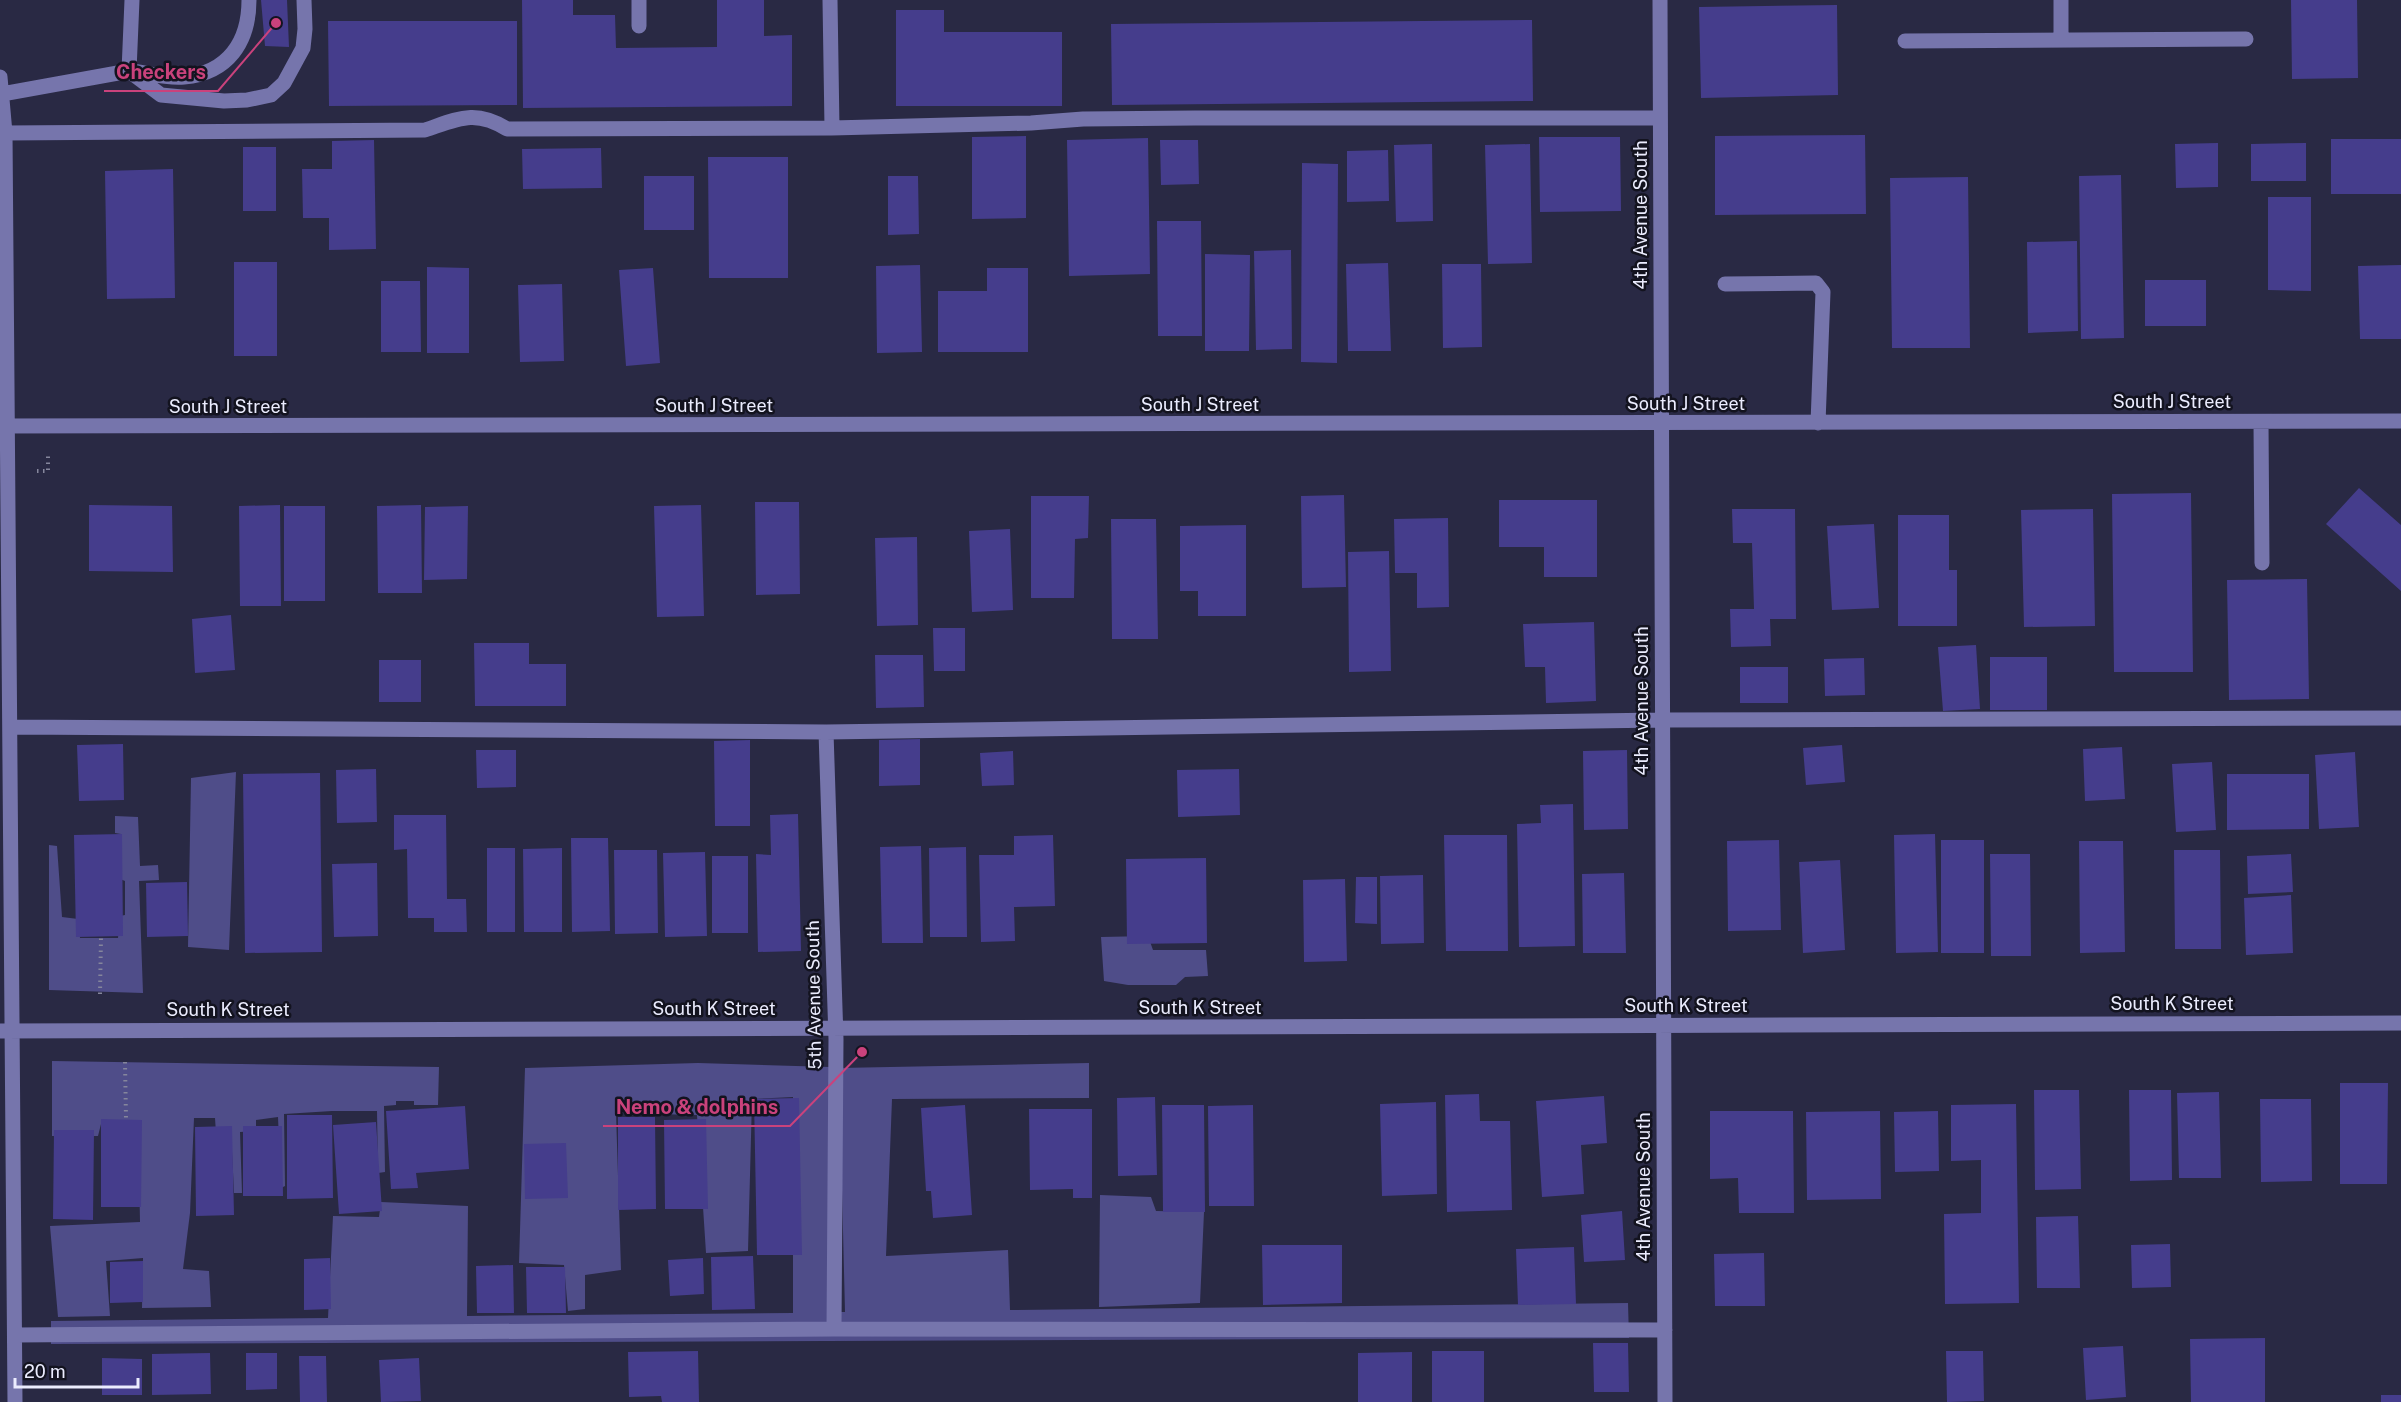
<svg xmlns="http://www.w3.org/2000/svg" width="2401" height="1402" viewBox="0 0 2401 1402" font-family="'Public Sans',sans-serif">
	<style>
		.green { fill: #4f4d89 }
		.building { fill: #453d8c }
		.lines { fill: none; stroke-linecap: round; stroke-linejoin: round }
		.path { stroke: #85869c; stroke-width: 4; stroke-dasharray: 1.5 4.5; stroke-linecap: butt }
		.minor { stroke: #7675ac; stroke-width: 15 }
		.labels { text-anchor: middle; stroke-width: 5; stroke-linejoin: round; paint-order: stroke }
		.street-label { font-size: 18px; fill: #ebecfe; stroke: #13131f }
		.leader { fill: none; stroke: #ca427c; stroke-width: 2 }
		.callout-dot { fill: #ca427c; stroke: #13131f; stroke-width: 2 }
		.callout-label { font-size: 20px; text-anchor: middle; font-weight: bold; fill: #ca427c; stroke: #13131f; stroke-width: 5; stroke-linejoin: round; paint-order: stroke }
	</style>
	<rect width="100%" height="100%" fill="#292944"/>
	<path class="green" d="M236,772L229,950L188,947L191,778Z
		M115,816L138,817L140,866L158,865L159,880L139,881L143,993L49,990V845L57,846L62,917L78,919L80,938H118L120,916L125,915V881L120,879L121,834L115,833Z
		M1148,936L1153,950H1206L1208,976L1185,977L1176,985H1128L1104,981L1101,937Z
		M52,1061L439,1067L438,1105H414V1101H396V1105L384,1106L385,1172L378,1173L377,1111H332L284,1114L285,1186L281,1188L278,1117L256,1120V1131L240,1132L242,1193H234L231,1132L216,1133L215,1118H194L190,1213L183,1269L209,1271L211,1307L142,1308L143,1258L106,1261L110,1316L58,1317L50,1226L140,1222L138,1120H102L98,1136H52Z
		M698,1063L830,1067L836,1096L827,1312H845L839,1068L1089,1063V1098L892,1099L886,1256L1008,1250L1010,1310L1628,1303L1629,1338L51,1344V1321L328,1318L333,1216L379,1217L381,1202L468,1206L467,1316L793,1313V1097L752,1099L748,1251L706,1253L697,1115L616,1113L621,1270L585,1275V1309L568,1311L564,1265L519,1263L525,1068Z
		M1100,1195L1151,1197L1156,1211L1204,1212L1200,1303L1099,1307Z"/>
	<path class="building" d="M261,0H287L289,47L265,46Z
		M522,0H573V15H615L616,48L717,47V0H764V36L792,35V106L523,108Z
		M2291,0H2357L2358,78L2292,79Z
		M1837,5L1838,95L1701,98L1699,7Z
		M896,10H944V32H1062V106H896Z
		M1532,20L1533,101L1112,105L1111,24Z
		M328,21H517V105L329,106Z
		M1865,135L1866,214L1715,215V136Z
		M1026,136V218L972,219V137Z
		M1539,137H1620L1621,211L1540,212Z
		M1148,138L1150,274L1069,276L1067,140Z
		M2331,139H2401V194H2331Z
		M374,140L376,249L329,250V218H303L302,169H332V141Z
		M1160,140H1198L1199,184L1161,185Z
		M2218,143V187L2176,188L2175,144Z
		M2306,143V181H2251V144Z
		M1432,144L1433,221L1396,222L1394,145Z
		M1530,144L1532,263L1488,264L1485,145Z
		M243,147H276V211H243Z
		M601,148L602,188L523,189L522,149Z
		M1388,150L1389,201L1347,202V151Z
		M708,157H788V278H709Z
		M1302,163L1338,164L1337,363L1301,362Z
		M173,169L175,298L107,299L105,171Z
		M2121,175L2124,338L2081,339L2079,176Z
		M644,176H694V230H644Z
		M888,176H918L919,234L888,235Z
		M1968,177L1970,348H1892L1890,178Z
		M2268,197H2311V291L2268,290Z
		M1157,221H1201L1202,336H1158Z
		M2077,241L2078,331L2028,333L2027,242Z
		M1291,250L1292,349L1256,350L1254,251Z
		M1205,254L1250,255L1249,351H1205Z
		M234,262H277V356H234Z
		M1388,263L1391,351H1348L1346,264Z
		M1442,264H1481L1482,347L1443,348Z
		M920,265L922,352L877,353L876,266Z
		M2401,265V339H2360L2358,266Z
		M427,267L469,268V353H427Z
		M653,268L660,363L626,366L619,270Z
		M987,268H1028V352H938V291H987Z
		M2145,280H2206V326H2145Z
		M381,281H420L421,352H381Z
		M562,284L564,361L520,362L518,285Z
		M2359,488L2401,525V591L2326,524Z
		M2191,493L2193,672H2114L2112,494Z
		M1344,495L1346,587L1302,588L1301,496Z
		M1031,496H1089L1088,538L1075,539L1074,598H1031Z
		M1499,500H1597V577H1544V547H1499Z
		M755,502H799L800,594L756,595Z
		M89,505L172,506L173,572L89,571Z
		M280,505L281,606H240L239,506Z
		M421,505L422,593H378L377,506Z
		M701,505L704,616L657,617L654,506Z
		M284,506H325V601H284Z
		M468,506L467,579L424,580L425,507Z
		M1732,509H1795L1796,619H1770L1771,646L1731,647L1730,609H1754L1752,543H1733Z
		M2093,509L2095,626L2024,627L2021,510Z
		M1898,515H1949V570H1957V626H1898Z
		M1448,518L1449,607L1417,608V573H1395L1394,519Z
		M1111,519H1156L1158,639H1112Z
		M1874,524L1879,608L1832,610L1827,526Z
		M1246,525V616H1198V591H1180V526Z
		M1010,529L1013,610L972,612L969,531Z
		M917,537L918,625L877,626L875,538Z
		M1389,551L1391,671L1349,672L1348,552Z
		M2307,579L2309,699L2229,700L2227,580Z
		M231,615L235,670L195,673L192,619Z
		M1594,622L1596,701L1546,703L1545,667H1525L1523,624Z
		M933,628H965V671H934Z
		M474,643H529V664H566V706H475Z
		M1976,645L1980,709L1943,711L1938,647Z
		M875,655H923L924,707L876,708Z
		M1990,657H2047V710H1990Z
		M1864,658L1865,695L1825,696L1824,659Z
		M379,660H421V702H379Z
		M1740,667H1788V703H1740Z
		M920,739V785L879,786V740Z
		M750,740V826H715L714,741Z
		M123,744L124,800L79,801L77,745Z
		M1842,745L1845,782L1806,785L1803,748Z
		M2122,747L2125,799L2085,801L2083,749Z
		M476,750H516V787L477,788Z
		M1627,750L1628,829L1584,830L1583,751Z
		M1013,751L1014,785L982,786L980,753Z
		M2355,752L2359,827L2319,829L2315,755Z
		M2212,762L2216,830L2176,832L2172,764Z
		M376,769L377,822L337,823L336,770Z
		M1239,769L1240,815L1178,817L1177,770Z
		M320,773L322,952L245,953L243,774Z
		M2227,774H2309V829L2227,830Z
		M1573,804L1575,946L1519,947L1517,824L1541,823L1540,805Z
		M798,814L801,951L758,952L756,854L771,855L770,815Z
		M394,815H446L447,899H466L467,932H434V918H408L407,849L394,850Z
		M122,834L123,936L76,937L74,835Z
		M1935,834L1938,952L1896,953L1894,835Z
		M1053,835L1055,906L1014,907L1015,941L981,942L979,855H1014V836Z
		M1444,835H1507L1508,951H1446Z
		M571,838H608L610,931L572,932Z
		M1779,840L1781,930L1728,931L1727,841Z
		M1941,840H1984V953H1941Z
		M2079,841H2123L2125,952L2080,953Z
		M921,846L923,943H882L880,847Z
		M966,847L967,937H930L929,848Z
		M487,848H515V932H487Z
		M562,848V932H524L523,849Z
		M614,850H657L658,933L615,934Z
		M2174,850H2220L2221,949H2175Z
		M705,852L707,936L665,937L663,853Z
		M1990,854H2030L2031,956H1991Z
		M2291,854L2293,892L2248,894L2247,856Z
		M712,856H748V933H712Z
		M1206,858L1207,943L1127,944L1126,859Z
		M1840,860L1845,950L1803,953L1799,862Z
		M377,863L378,936L334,937L332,864Z
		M1624,873L1626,953H1583L1582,874Z
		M1423,875L1424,943L1381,944L1380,876Z
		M1356,877H1377V924L1355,923Z
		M1345,879L1347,961L1304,962L1303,880Z
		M187,882L188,936L147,937L146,883Z
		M2291,895L2293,953L2246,955L2244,898Z
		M2340,1083H2388L2387,1184H2340Z
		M2034,1090H2079L2081,1189L2035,1190Z
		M2129,1090H2171L2172,1180L2130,1181Z
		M2219,1092L2221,1178H2179L2177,1093Z
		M1479,1094L1480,1121H1510L1512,1210L1447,1212L1445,1095Z
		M1604,1096L1607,1143L1581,1145L1584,1194L1542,1197L1536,1101Z
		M1155,1097L1157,1175L1118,1176L1117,1098Z
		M799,1098L802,1255H757L754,1099Z
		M2260,1099H2311L2312,1181L2261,1182Z
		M1436,1102L1437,1194L1382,1196L1380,1104Z
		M2016,1104L2019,1303L1945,1304L1944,1214L1981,1213V1160L1951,1161V1105Z
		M965,1105L972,1215L933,1218L931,1191H926L921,1108Z
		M1162,1105H1204L1205,1212H1163Z
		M1253,1105L1254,1206H1209L1208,1106Z
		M465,1106L469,1169L416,1173L418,1188L391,1189L386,1111Z
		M1029,1109H1092V1198H1073V1189L1030,1190Z
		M1710,1111H1793L1794,1213H1739L1738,1178L1710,1179Z
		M1880,1111L1881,1199L1807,1200L1806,1112Z
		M1938,1111L1939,1171L1895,1172L1894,1112Z
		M287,1115H332L333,1198L287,1199Z
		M618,1117H655L656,1209L618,1210Z
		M101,1119L142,1120L141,1207H101Z
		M706,1119L708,1209H665L664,1120Z
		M376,1122L382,1211L339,1214L333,1125Z
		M232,1126L234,1215L196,1216L195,1127Z
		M243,1126H282L283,1196H243Z
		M54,1130H94L93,1220L53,1219Z
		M566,1143L568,1198L525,1199L524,1144Z
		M1622,1211L1625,1260L1584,1262L1581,1215Z
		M2078,1216L2080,1288H2037L2036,1217Z
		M2170,1244L2171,1287L2132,1288L2131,1245Z
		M1262,1245H1342V1303L1263,1305Z
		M1574,1247L1576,1304L1518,1305L1516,1249Z
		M1764,1253L1765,1306H1715L1714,1254Z
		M753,1256L755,1309L712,1310L711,1257Z
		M330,1258L331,1309L304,1310V1259Z
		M703,1258L704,1294L670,1296L668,1260Z
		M143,1261V1302L110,1303V1262Z
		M513,1265L514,1313H477L476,1266Z
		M526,1267H565L566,1313H527Z
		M2265,1338V1402H2191L2190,1339Z
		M1593,1343H1628L1629,1392H1594Z
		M2123,1346L2126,1397L2086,1400L2083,1348Z
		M698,1351L699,1402H662L661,1396L629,1397L628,1352Z
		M1432,1351H1484V1402H1432Z
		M1946,1351H1983L1984,1401L1947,1402Z
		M1412,1352V1402H1358V1353Z
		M210,1353L211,1394L152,1395V1354Z
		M246,1353H277V1389L246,1390Z
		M299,1356H326L327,1402H300Z
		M102,1358L142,1359V1395H102Z
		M419,1358L421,1401L381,1402L379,1360Z
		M2381,1395H2401V1402H2381Z"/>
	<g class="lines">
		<path class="path" d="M37,471H48V453
			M100,994L101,937
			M125,1062L126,1119"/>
		<path class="minor" d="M639,0V26
			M830,0L832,128
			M1660,0L1665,1402
			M2061,0V39
			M1905,41L2246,39
			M129,71L161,95L224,101L247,100L271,95L284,83L303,48L305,29L304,0
			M132,71C148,73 168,79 184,77C228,73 249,42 249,0
			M0,77L5,133C12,556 14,979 15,1402
			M2,94L129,71L132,0
			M5,133L425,130C458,119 475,109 507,129L832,128L1031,123L1083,119L1195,118H1660
			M1725,284L1816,283L1823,292L1818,423
			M2261,422L2262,563
			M0,426L2401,421
			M12,727L826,732L1661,720L2401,718
			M826,732L836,1039L834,1329
			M0,1031L2401,1023
			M15,1335L834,1329L1665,1330"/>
	</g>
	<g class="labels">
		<g class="street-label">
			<text transform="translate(1641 215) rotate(-90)" y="6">4th Avenue South</text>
			<text x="2172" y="408">South J Street</text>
			<text x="1686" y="410">South J Street</text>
			<text x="1200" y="411">South J Street</text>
			<text x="714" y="412">South J Street</text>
			<text x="228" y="413">South J Street</text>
			<text transform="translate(1642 701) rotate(-90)" y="6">4th Avenue South</text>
			<text transform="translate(814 995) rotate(-91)" y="6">5th Avenue South</text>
			<text x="2172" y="1010">South K Street</text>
			<text x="1686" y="1012">South K Street</text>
			<text x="1200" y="1014">South K Street</text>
			<text x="714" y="1015">South K Street</text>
			<text x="228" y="1016">South K Street</text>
			<text transform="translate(1644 1187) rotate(-90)" y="6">4th Avenue South</text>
		</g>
	</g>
	<path class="leader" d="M276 23L218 91H104M862 1052L790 1126H603"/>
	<g class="callout-dot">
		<circle cx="276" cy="23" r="6"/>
		<circle cx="862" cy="1052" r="6"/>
	</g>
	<g class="callout-label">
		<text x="161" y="79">Checkers</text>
		<text x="697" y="1114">Nemo &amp; dolphins</text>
	</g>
	<path d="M15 1378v9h123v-9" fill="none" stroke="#ebecfe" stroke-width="3"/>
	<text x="24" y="1378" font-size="18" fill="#ebecfe" stroke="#13131f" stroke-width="4.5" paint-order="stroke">20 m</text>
</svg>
